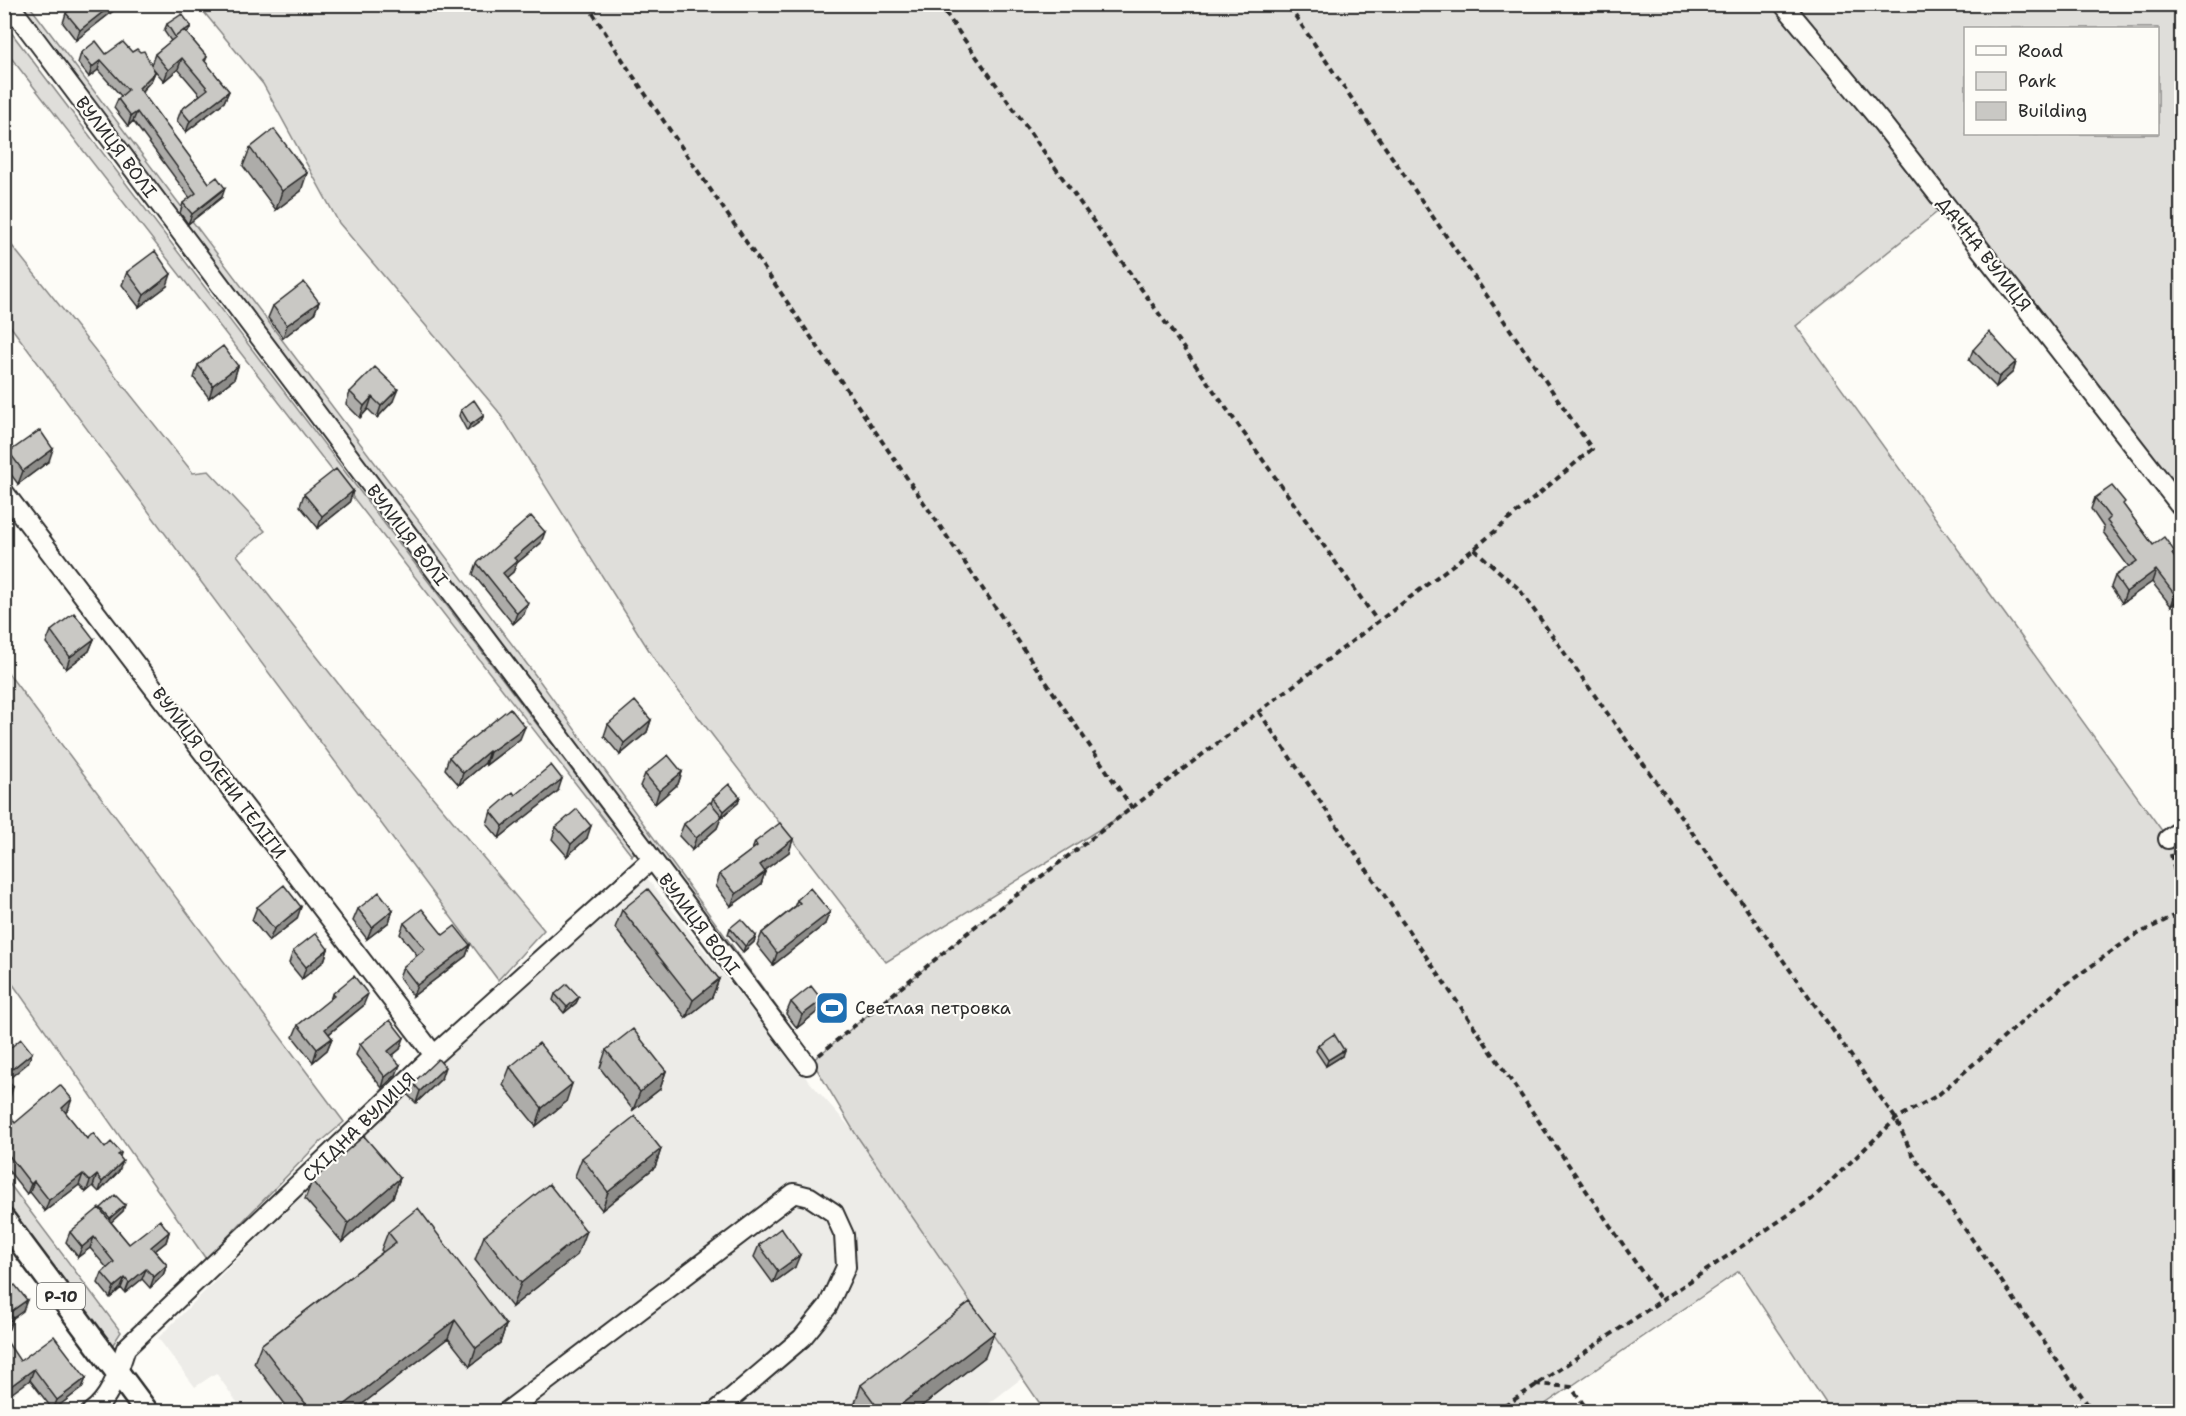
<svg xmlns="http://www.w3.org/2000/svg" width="2186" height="1416" viewBox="0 0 2186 1416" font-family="'Shantell Sans',sans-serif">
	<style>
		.built { fill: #edece8 }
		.green { fill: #dfdeda; stroke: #858482; stroke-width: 1.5; fill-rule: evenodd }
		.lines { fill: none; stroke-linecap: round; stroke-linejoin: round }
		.minor-casing { stroke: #2b2b2b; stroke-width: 22 }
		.major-casing { stroke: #2b2b2b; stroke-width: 27 }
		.path { stroke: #2b2b2b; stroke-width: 4; stroke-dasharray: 6 4.5; stroke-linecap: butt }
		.minor { stroke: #fdfcf7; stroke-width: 18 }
		.major { stroke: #fdfcf7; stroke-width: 22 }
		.wall { fill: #adaca9; stroke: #2b2b2b; stroke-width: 1.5 }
		.shaded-wall { fill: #8d8c89; stroke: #2b2b2b; stroke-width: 1.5 }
		.building { fill: #c9c8c4; stroke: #2b2b2b; stroke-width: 1.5 }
		.labels { text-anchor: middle; stroke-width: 4.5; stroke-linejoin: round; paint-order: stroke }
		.shield { fill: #fdfcf7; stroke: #6a6a68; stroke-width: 1.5 }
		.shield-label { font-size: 16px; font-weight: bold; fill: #2b2b2b }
		.street-label { font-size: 18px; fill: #2b2b2b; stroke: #fdfcf7 }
		.poi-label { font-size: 18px; fill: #2b2b2b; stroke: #fdfcf7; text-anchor: start }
	</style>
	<rect width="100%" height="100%" fill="#fdfcf7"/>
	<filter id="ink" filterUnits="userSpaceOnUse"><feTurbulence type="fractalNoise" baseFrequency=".0167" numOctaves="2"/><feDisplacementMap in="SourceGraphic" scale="12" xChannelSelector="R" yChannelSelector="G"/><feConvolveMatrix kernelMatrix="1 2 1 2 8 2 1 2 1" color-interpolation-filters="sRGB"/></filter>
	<g filter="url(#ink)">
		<path class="built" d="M643,873L800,1071L855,1133L1022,1378L978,1412H244L216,1373L195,1387L158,1338L424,1073Z"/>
		<path class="green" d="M15,5H29L539,680L797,1035L791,1037Z
			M198,5H2181V508L1946,205L1796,326L2168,839L2181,829V1411H1831L1739,1271L1535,1411H1045L855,1133L812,1061L977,925L1124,814L886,962L657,663L498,411L339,223L263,84ZM1966,28H2158V134H1966Z
			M4,23L634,852L632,856L5,50Z
			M5,237L193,473L209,471L265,531L237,555L348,696L544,930L498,980L5,319Z
			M5,669L344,1122L316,1146L206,1259L5,973Z
			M5,1178L121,1332L112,1346L5,1204Z"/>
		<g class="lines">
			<defs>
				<path id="minor" d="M9,4L807,1065
					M1783,4L1882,123L2182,508
					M4,492L434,1055
					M2168,839L2182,829
					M91,1412C112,1397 118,1371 126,1348L434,1055L651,860
					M506,1412L794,1193L810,1197L834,1213L844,1235L846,1267L828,1306L802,1338L715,1412"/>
				<path id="major" d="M4,1220L147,1412"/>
			</defs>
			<use href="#minor" class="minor-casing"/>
			<use href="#major" class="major-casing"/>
			<path class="path" d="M587,4L631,73L1132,808
				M939,4L1378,622
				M1474,549L1519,589L1896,1119L1911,1152L2093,1412
				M1259,712L1661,1300
				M2171,854L2182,903
				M819,1055L977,925L1474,549L1592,449L1287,4
				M1535,1384L1571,1387L1589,1412
				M1496,1412L1812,1199L1896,1119L1938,1095L2062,987L2132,937L2182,912"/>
			<use href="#minor" class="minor"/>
			<use href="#major" class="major"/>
		</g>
		<path class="wall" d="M77,4H122L76,40L63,23L66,13Z
			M167,24L191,26L187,34L207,57L205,62L229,91L224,102L186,132L177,121L181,110L200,95L178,69L164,81L152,67L155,72L151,81L141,92L209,183L222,197L188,224L180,213L183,203L190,198L133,121L128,126L114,108L118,99L121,96L98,70L89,77L78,63L81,53L106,54L132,52L151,65L155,54L171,41L164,31Z
			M250,148L301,191L276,210L243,166Z
			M127,272L167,286L139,307L122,285Z
			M319,302L314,314L283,338L268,318L273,306Z
			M1973,350L2016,362L2013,372L1996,387L1969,360Z
			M198,365L238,366L234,379L209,398L194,378Z
			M350,392L393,401L377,418L368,409L360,418L346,404Z
			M461,410L484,415L481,421L467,431L459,416Z
			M9,452L49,461L18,484L4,465Z
			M353,491L349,503L318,528L300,506L304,494Z
			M2095,498L2124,506L2153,545L2175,552L2174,556L2181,598L2171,606L2152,582L2122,603L2111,587L2115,576L2129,567L2103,532L2104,528L2091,509Z
			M541,543L517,563L513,572L507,577L524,614L513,624L473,574L477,563Z
			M51,631L94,639L89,651L66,669L46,643Z
			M651,720L647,732L620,755L604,736L608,724Z
			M520,739L486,765L485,763L459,785L445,769L449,757Z
			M682,772L678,784L655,804L640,786L645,774Z
			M558,791L499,838L487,824L491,811L515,795Z
			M713,798L738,803L721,817L717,828L692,850L679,836L684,824L711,803Z
			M556,827L587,838L567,856L552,839Z
			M793,839L789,852L764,870L765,872L761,884L731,906L716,886L720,874L752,850L755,842Z
			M797,900L825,924L773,965L757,945L762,933L794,907Z
			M257,907L297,919L269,941L252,920Z
			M358,909L393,910L389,922L367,939L353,921Z
			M622,910L719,979L712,997L686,1018L615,928Z
			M404,923L470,945L466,956L413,996L399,977L403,967L417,955L400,934Z
			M730,928L756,936L754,942L743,952L728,934Z
			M328,949L324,961L302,979L289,963L293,951Z
			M332,994L363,1006L329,1034L332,1038L327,1050L313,1062L293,1037L298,1025L330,1000Z
			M555,994L579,997L576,1003L564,1013L553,1000Z
			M822,1000L817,1012L797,1028L786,1014L791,1002Z
			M360,1044L400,1049L392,1056L396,1075L382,1088L356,1055Z
			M1318,1045L1342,1056L1326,1066L1316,1051Z
			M606,1050L666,1071L660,1089L633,1110L600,1068Z
			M510,1067L566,1102L536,1126L503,1085Z
			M441,1079L416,1103L408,1095L413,1083Z
			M4,1109L15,1123L68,1110L65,1113L87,1139L105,1148L121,1153L120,1157L119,1171L99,1192L93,1186L86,1192L79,1185L45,1211L30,1192L27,1194L4,1165Z
			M661,1149L655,1167L602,1210L575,1176L582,1158Z
			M400,1178L393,1197L342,1242L305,1199L312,1181Z
			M101,1208L123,1211L111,1222L129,1244L169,1232L166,1242L155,1251L167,1265L163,1275L150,1288L142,1279L125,1293L121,1288L110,1298L98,1283L102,1273L107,1268L90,1248L78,1257L66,1242L70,1232L100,1209Z
			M388,1232L506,1325L500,1343L470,1366L448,1338L352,1412H291L254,1363L261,1345L383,1252L381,1250Z
			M484,1236L577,1255L512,1307L475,1260Z
			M759,1245L795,1267L773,1283L754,1257Z
			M985,1357L914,1412H854L853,1409L861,1385Z
			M20,1361L86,1378L82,1388L53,1410L30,1380Z"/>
		<path class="shaded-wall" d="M113,4H122L76,40L80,30Z
			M191,26L188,32L173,43L175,37Z
			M182,58L178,69L164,81L168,70Z
			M101,60L98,70L89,77L92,67Z
			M155,72L151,81L135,98L139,88Z
			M229,91L224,102L186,132L190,121Z
			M137,112L133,121L128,126L131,116Z
			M307,173L301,191L276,210L282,191Z
			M225,188L222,197L188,224L192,214Z
			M171,274L167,286L139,307L144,295Z
			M319,302L314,314L283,338L287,325Z
			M2016,362L2013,372L1996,387L1999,377Z
			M238,366L234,379L209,398L213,385Z
			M398,389L393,401L377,418L381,406Z
			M372,397L368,409L360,418L364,406Z
			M484,415L481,421L467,431L470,425Z
			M53,449L49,461L18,484L23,471Z
			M353,491L349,503L318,528L322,516Z
			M545,532L541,543L517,563L513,572L499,584L503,573L514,558Z
			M2156,570L2152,582L2122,603L2126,592Z
			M2181,590V598L2171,606L2175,595Z
			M528,603L524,614L513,624L517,613Z
			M94,639L89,651L66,669L70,657Z
			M651,720L647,732L620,755L624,743Z
			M525,727L520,739L486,765L490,752Z
			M489,751L485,763L459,785L463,773Z
			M682,772L678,784L655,804L659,791Z
			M562,779L558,791L499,838L503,826Z
			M740,797L738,803L722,817L724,811Z
			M722,816L717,828L692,850L696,838Z
			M591,826L587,838L567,856L571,844Z
			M793,839L789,852L755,877L760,865Z
			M765,872L761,884L731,906L736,894Z
			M301,907L297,919L269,941L274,929Z
			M393,910L389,922L367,939L372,927Z
			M830,912L825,924L773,965L777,953Z
			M756,936L754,942L743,952L745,946Z
			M470,945L466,956L413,996L417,985Z
			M328,949L324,961L302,979L306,967Z
			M719,979L712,997L686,1018L693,1000Z
			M368,994L363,1006L320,1041L325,1029Z
			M579,997L576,1003L564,1013L567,1007Z
			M822,1000L817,1012L797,1028L802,1015Z
			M332,1038L327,1050L313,1062L317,1049Z
			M404,1038L400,1049L384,1062L388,1051Z
			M1344,1050L1342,1056L1326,1066L1328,1060Z
			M32,1053L28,1063L4,1083L5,1075Z
			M400,1065L396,1075L382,1088L385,1077Z
			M445,1067L441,1079L416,1103L420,1091Z
			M666,1071L660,1089L633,1110L640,1092Z
			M572,1084L566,1102L536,1126L542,1108Z
			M13,1087L10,1097L4,1101V1093Z
			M72,1099L68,1110L58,1119L62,1108Z
			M661,1149L655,1167L602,1210L608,1192Z
			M123,1161L119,1171L99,1192L102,1182Z
			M83,1174L79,1185L45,1211L49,1200Z
			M97,1175L93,1186L86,1192L90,1181Z
			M400,1178L393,1197L342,1242L348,1223Z
			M34,1181L30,1192L27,1194L31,1184Z
			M125,1205L123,1211L108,1225L110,1218Z
			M586,1231L577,1255L512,1307L521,1283Z
			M169,1232L166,1242L147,1257L151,1247Z
			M94,1237L90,1248L78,1257L82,1247Z
			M800,1255L795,1267L773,1283L778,1271Z
			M167,1265L163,1275L150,1288L154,1277Z
			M146,1269L142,1279L125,1293L129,1283Z
			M125,1278L121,1288L110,1298L114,1287Z
			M27,1300L23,1311L5,1324L9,1313Z
			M13,1318L9,1329L4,1332V1324Z
			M455,1320L448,1338L352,1412H335Z
			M506,1325L500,1343L470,1366L476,1348Z
			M994,1333L985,1357L914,1412H891Z
			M34,1369L30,1380L4,1399V1391Z
			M86,1378L82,1388L53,1410L57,1400Z"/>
		<path class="building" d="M77,4H113L80,30L66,13Z
			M182,14L191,26L184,31V30L175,37L167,24Z
			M184,30L207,57L204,60L229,91L190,121L181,110L208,89L182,58L168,70L155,54Z
			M96,41L106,54L123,42L132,52L137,49L140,52L144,51L155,72L139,88L209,183L217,177L225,188L192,214L183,203L196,193L137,112L131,116L118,99L128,90L101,60L92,67L81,53Z
			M274,129L307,173L282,191L250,148Z
			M155,251L171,274L144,295L127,272Z
			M304,282L319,302L287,325L273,306Z
			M1989,332L2016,362L1999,377L1973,350Z
			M223,346L238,366L213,385L198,365Z
			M375,367L398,389L381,406L372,397L364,406L350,392Z
			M474,400L484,415L470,425L461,410Z
			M40,430L53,449L23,471L9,452Z
			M336,469L353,491L322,516L304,494Z
			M2112,486L2125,502L2123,504L2153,545L2164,537L2175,552L2172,554L2181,566V590L2175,595L2156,570L2126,592L2115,576L2137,561L2107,521L2110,518L2095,498Z
			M531,516L545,532L514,558L517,561L503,573L528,603L517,613L477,563Z
			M74,613L94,639L70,657L51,631Z
			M635,701L651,720L624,743L608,724Z
			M510,708L525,727L490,752L489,751L463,773L449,757Z
			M668,755L682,772L659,791L645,774Z
			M551,765L562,779L503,826L491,811L513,792L515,795Z
			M729,784L740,797L724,811L713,798Z
			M710,802L722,816L696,838L684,824Z
			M577,809L591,826L571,844L556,827Z
			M780,823L793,839L760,865L765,872L736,894L720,874L757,846L755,842Z
			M284,885L301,907L274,929L257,907Z
			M810,888L830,912L777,953L762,933L800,903L797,900Z
			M648,889L719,979L693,1000L622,910Z
			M379,892L393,910L372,927L358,909Z
			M422,909L443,935L455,926L470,945L417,985L403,967L425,949L404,923Z
			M741,919L756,936L745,946L730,928Z
			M316,933L328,949L306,967L293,951Z
			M354,976L368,994L325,1029L332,1038L317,1049L298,1025L334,996L332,994Z
			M567,984L579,997L567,1007L555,994Z
			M811,986L822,1000L802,1015L791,1002Z
			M390,1020L404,1038L388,1051L400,1065L385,1077L360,1044Z
			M633,1029L666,1071L640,1092L606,1050Z
			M1334,1034L1344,1050L1328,1060L1318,1045Z
			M21,1039L32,1053L5,1075L13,1087L4,1093V1053Z
			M539,1043L572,1084L542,1108L510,1067Z
			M438,1059L445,1067L420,1091L413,1083Z
			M60,1085L72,1099L62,1108L87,1139L93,1133L105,1148L111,1142L121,1153L118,1155L123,1161L102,1182L97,1175L90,1181L83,1174L49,1200L34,1181L31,1184L4,1149V1109L15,1123Z
			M635,1116L661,1149L608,1192L582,1158Z
			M364,1136L400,1178L348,1223L312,1181Z
			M549,1184L586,1231L521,1283L484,1236Z
			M115,1195L125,1205L110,1218L101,1208Z
			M99,1208L129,1244L160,1220L169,1232L151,1247L167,1265L154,1277L146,1269L129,1283L125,1278L114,1287L102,1273L114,1262L94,1237L82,1247L70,1232Z
			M418,1208L506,1325L476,1348L455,1320L335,1412H312L261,1345L396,1242L388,1232Z
			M781,1228L800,1255L778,1271L759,1245Z
			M15,1285L27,1300L9,1313L13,1318L4,1324V1293Z
			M970,1302L994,1333L891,1412H881L861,1385Z
			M54,1336L86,1378L57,1400L34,1369L4,1391V1337L20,1361Z"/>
	</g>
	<defs>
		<symbol id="stadium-square" viewBox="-11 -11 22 22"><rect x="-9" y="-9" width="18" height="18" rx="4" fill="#1f6fb2" stroke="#fdfcf7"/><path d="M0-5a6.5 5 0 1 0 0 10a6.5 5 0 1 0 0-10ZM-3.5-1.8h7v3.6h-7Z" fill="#fff"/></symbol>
	</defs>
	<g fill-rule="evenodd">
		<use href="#stadium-square" x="813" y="989" width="38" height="38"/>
	</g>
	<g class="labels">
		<rect class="shield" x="37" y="1283" width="48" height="26" rx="4.5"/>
		<g class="shield-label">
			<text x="61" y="1302">Р-10</text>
		</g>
		<g class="street-label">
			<text transform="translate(116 147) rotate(53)" y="6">ВУЛИЦЯ ВОЛІ</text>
			<text transform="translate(1984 254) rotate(52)" y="6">ДАЧНА ВУЛИЦЯ</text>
			<text transform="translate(407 535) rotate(53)" y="6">ВУЛИЦЯ ВОЛІ</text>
			<text transform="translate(219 773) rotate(53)" y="6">ВУЛИЦЯ ОЛЕНИ ТЕЛІГИ</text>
			<text transform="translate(699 924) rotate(53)" y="6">ВУЛИЦЯ ВОЛІ</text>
			<text transform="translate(359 1127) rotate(-44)" y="6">СХІДНА ВУЛИЦЯ</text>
		</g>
		<g class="poi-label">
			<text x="855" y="1014">Светлая петровка</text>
		</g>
	</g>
	<rect width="2186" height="1416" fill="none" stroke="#fdfcf7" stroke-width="24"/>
	<rect x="12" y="12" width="2162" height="1392" fill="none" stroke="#2b2b2b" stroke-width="2" filter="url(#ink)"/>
	<rect x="1964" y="27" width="195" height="108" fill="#fdfcf7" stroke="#a9a8a5" stroke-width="1.5"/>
	<rect x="1976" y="46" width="30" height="9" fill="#fdfcf7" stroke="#a9a8a5" stroke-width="1.5"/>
	<text x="2018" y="57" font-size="18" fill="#2b2b2b">Road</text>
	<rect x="1976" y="72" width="30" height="18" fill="#dfdeda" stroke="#a9a8a5" stroke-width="1.5"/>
	<text x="2018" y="87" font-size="18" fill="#2b2b2b">Park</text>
	<rect x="1976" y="102" width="30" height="18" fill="#c9c8c4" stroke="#a9a8a5" stroke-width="1.5"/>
	<text x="2018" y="117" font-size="18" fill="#2b2b2b">Building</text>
</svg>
